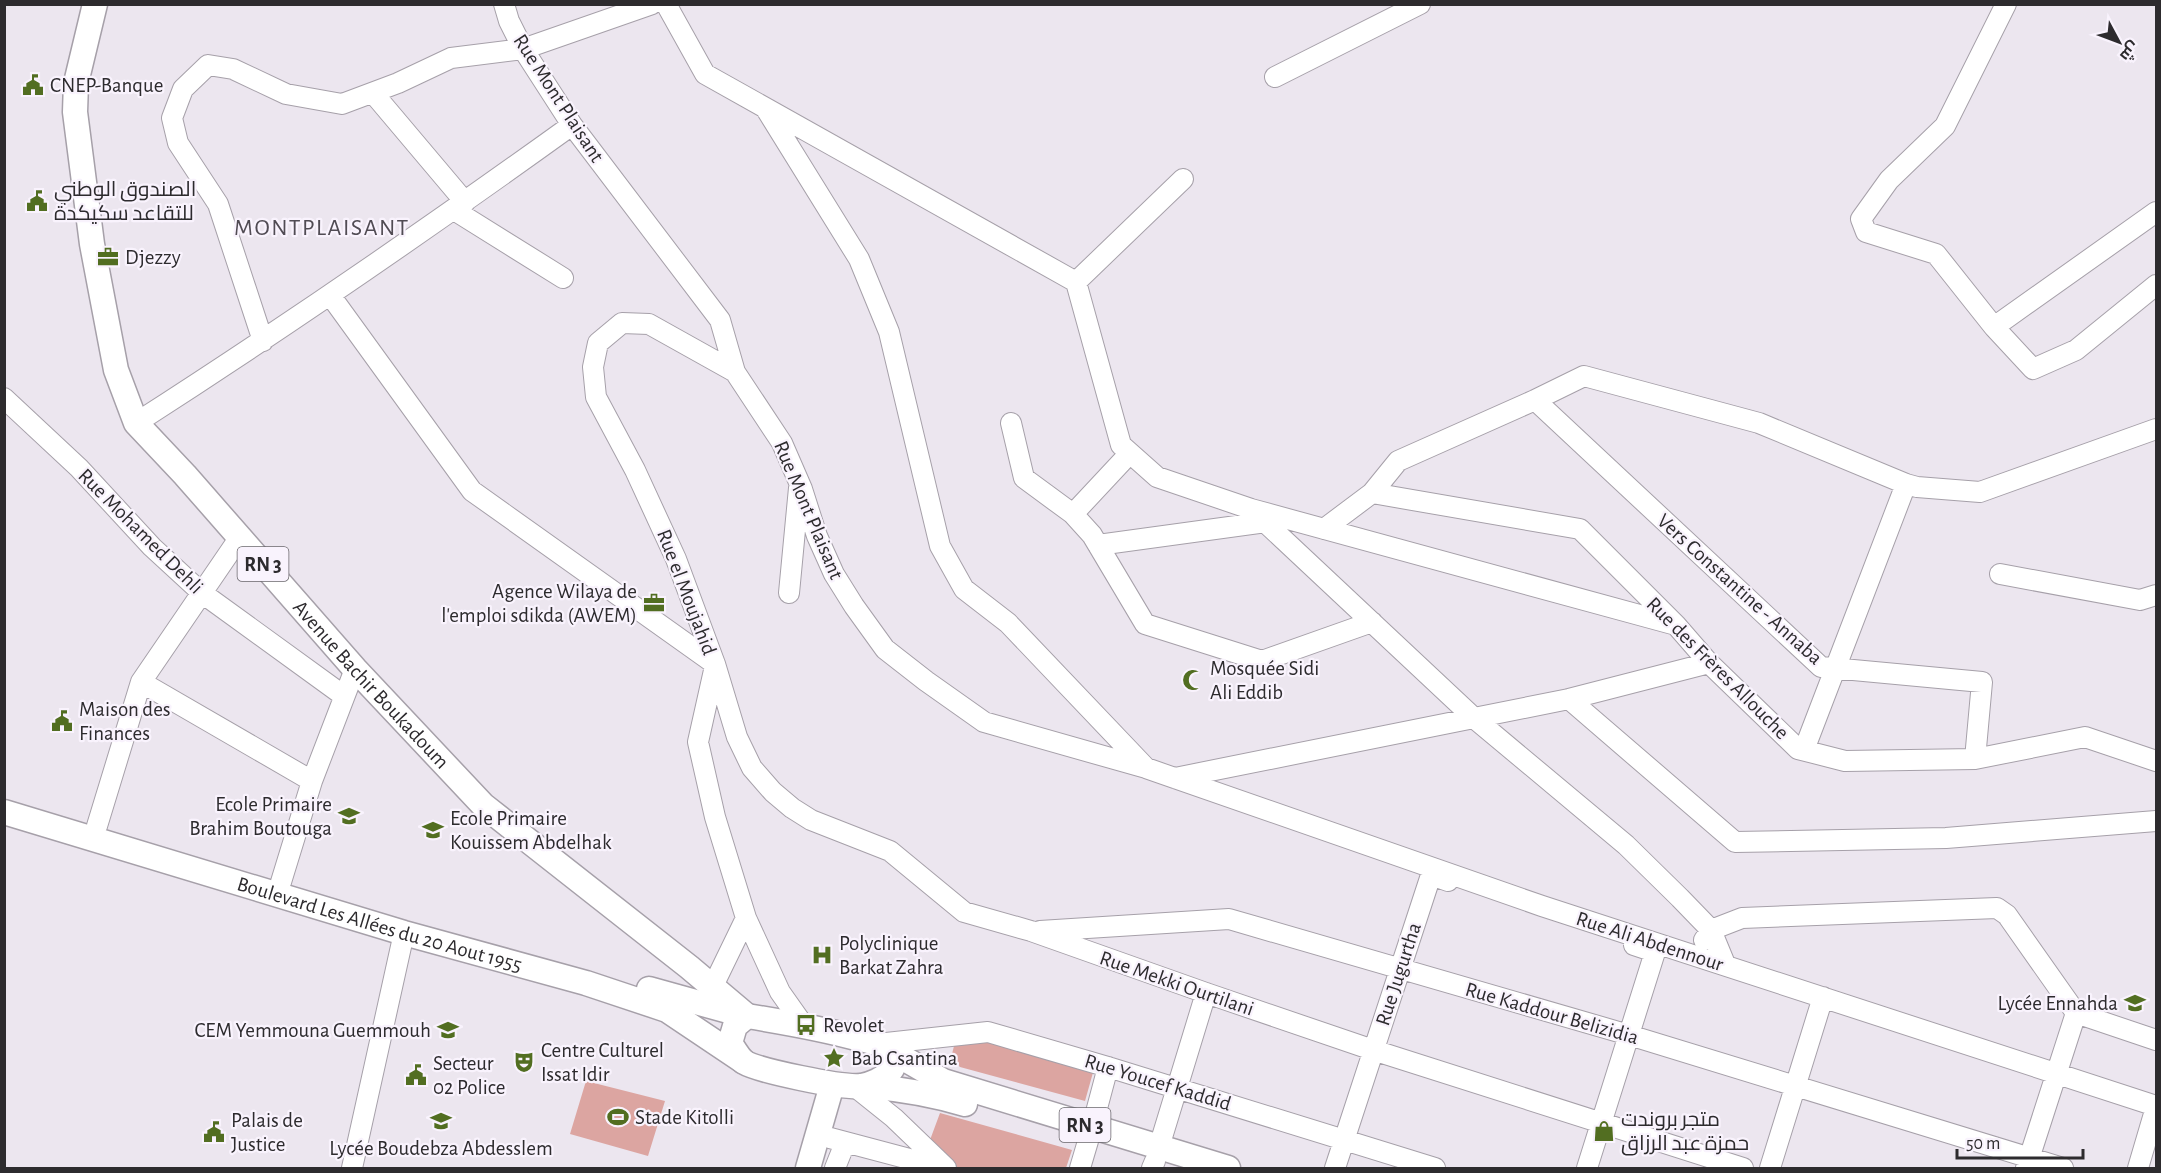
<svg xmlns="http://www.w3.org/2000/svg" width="2161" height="1173" viewBox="0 0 2161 1173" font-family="'Alegreya Sans',Cairo,sans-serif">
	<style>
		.green { fill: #dca5a1 }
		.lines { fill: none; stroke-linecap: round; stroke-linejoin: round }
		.minor-casing { stroke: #a6a0a9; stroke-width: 22 }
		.major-casing { stroke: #a6a0a9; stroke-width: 27 }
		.minor { stroke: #fff; stroke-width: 20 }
		.major { stroke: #fff; stroke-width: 24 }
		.labels { text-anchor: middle; stroke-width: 4.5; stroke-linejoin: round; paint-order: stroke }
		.shield { fill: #f9f3fd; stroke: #6a676c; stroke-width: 1.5 }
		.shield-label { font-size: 20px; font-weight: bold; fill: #2d2b2e }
		.poi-label { font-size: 21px; fill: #2d2b2e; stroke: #f9f3fd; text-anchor: start }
		.street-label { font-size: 21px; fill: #2d2b2e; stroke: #f9f3fd }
		.quarter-label { font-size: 24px; letter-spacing: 1.5px; fill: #514c54; stroke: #f9f3fd }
	</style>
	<rect width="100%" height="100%" fill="#ece6ef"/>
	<path class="green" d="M986,1037L1094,1069L1085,1101L960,1067L951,1058L955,1042Z
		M586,1081L665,1101L648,1156L570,1134Z
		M940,1113L1072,1150L1066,1168H957L930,1140Z"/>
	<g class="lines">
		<defs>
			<path id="minor" d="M504,4L509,21L523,49L572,125L720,320L735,372L782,443L802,489L817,536L834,574L854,606L885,649L926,681L984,722L1146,768L1542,906L2156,1106
				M666,4L705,74L1076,282L1121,445L1157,477L1251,509L1676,625
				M2006,4L1945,126L1889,180L1861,219L1866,232L1936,254L1994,327L2033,369L2076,350L2156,285
				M1275,77L1420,4
				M373,93L465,202
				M766,109L859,259L889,332L940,546L964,589L1008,623L1146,768
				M454,210L563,278
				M1076,282L1183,179
				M330,295L472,491L715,664
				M1994,327L2156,212
				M263,341L218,204L178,143L172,118L183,89L208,65L233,69L286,94L342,104L398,83L451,58L523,49L652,4
				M735,372L649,324L622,323L598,343L593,367L596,397L635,470L676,559L715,664L737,737L752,768L773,792L792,808L811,820L890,851L964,912L1031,931L1206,993L1373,1050L1743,1168
				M4,398L79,468L152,547L202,593L344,696
				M1535,400L1821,667L1982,682L1975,759
				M136,423C284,328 429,228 572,125
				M1011,423L1024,478L1073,514L1092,535L1145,624L1262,661L1372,622
				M1372,493L1580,529L1676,625L1709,663L1798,749L1845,761L1975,759L2085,737L2156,761
				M1253,511L1474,718L1569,699L1709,663
				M1073,514L1130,453
				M1324,529L1372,493L1398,461L1535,400L1584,376L1759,423L1906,484L1917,487L1980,492L2156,429
				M1098,545L1266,522
				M2000,574L2140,600L2156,595
				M789,593L799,488
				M715,666L698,742L715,817L746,918L780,992L804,1026
				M141,682L312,781
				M1569,699L1735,842L1946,838L2156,821
				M1804,750L1906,484
				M1175,778L1474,718L1626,845L1680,898L1711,930L1725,964
				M97,826L141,682L240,537
				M281,882L312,781L355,669
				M1040,931L1229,919L1629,1035L2063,1168
				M1704,940L1711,930L1742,918L1997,908L2007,915L2076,1013
				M713,986L746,918
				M877,1044L988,1032L1108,1067L1435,1168
				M854,1086L894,1118L946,1168
				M1092,1127L1108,1067
				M830,1138L943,1168
				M1159,1147L1206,993
				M352,1168L404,933
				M835,1168L843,1148L852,1144
				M1080,1168L1088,1141
				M1152,1168L1155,1161
				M1335,1168L1431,875L1448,881
				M1587,1168L1655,952L1634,945
				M1770,1168L1823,997
				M2026,1168L2076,1013L2156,1040
				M2138,1168L2156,1107"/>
			<g id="major">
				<path id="s1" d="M95,4L76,83L75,112L92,244L116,370L136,423L185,475L355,669L483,805L689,967L747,1016"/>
				<path id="s2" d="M4,812L404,933L586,983L667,1010L743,1061"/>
				<path d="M649,989L739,1014"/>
				<path d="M747,1016C784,1022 820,1028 856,1038C864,1040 875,1042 882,1046C911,1064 881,1083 861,1086C842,1088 759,1071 744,1062C739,1058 734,1049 730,1043L735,1026Z"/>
				<path d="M884,1047L943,1081L1228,1168"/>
				<path d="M867,1086C901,1089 932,1094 965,1104"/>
				<path d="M808,1168L832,1085"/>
			</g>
		</defs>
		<use href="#minor" class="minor-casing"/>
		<use href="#major" class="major-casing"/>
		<use href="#minor" class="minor"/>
		<use href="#major" class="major"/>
	</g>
	<defs>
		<symbol id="civic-bare" viewBox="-9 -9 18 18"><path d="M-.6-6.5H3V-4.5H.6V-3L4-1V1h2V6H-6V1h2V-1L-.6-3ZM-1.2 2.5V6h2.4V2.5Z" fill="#526e21" stroke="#f9f3fd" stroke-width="2.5" paint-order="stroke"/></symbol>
		<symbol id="office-bare" viewBox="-9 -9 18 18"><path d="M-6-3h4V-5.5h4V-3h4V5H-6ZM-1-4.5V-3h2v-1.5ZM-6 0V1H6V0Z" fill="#526e21" stroke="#f9f3fd" stroke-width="2.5" paint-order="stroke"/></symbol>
		<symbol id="mosque-bare" viewBox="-9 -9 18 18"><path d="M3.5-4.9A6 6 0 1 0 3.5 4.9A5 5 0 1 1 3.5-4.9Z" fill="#526e21" stroke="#f9f3fd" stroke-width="2.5" paint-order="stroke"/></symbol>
		<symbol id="school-bare" viewBox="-9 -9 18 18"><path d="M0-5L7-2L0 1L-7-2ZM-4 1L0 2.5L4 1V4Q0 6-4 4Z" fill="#526e21" stroke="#f9f3fd" stroke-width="2.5" paint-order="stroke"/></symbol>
		<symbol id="hospital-bare" viewBox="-9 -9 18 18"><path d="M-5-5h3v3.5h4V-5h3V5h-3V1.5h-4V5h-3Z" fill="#526e21" stroke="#f9f3fd" stroke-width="2.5" paint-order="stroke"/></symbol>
		<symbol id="bus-bare" viewBox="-9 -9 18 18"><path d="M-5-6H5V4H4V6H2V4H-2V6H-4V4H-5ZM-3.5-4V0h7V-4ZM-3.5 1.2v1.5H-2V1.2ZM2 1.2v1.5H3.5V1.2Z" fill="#526e21" stroke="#f9f3fd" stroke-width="2.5" paint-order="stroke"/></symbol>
		<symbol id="sight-bare" viewBox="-9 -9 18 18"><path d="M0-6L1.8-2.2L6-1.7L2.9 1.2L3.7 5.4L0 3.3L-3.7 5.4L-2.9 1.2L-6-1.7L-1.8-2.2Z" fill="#526e21" stroke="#f9f3fd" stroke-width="2.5" paint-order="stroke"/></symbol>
		<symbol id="theatre-bare" viewBox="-9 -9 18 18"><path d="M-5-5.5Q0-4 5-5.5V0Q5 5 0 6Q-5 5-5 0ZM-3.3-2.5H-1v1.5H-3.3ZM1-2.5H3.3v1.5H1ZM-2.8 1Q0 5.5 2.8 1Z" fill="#526e21" stroke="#f9f3fd" stroke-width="2.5" paint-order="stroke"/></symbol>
		<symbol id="stadium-bare" viewBox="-9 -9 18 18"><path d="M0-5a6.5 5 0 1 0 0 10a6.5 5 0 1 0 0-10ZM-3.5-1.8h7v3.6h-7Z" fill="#526e21" stroke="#f9f3fd" stroke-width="2.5" paint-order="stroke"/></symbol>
		<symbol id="shop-bare" viewBox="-9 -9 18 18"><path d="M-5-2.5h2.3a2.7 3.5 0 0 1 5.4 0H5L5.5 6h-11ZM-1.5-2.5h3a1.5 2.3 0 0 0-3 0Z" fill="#526e21" stroke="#f9f3fd" stroke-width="2.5" paint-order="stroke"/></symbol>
	</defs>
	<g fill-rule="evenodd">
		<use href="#civic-bare" x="18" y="70" width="30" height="30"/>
		<use href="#civic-bare" x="22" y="186" width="30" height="30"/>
		<use href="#office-bare" x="93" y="242" width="30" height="30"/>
		<use href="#office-bare" x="639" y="588" width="30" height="30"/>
		<use href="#mosque-bare" x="1178" y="665" width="30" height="30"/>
		<use href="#civic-bare" x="47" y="706" width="30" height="30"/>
		<use href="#school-bare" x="334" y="801" width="30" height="30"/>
		<use href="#school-bare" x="418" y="815" width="30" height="30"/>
		<use href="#hospital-bare" x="807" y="940" width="30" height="30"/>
		<use href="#school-bare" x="2120" y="988" width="30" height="30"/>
		<use href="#bus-bare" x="791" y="1010" width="30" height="30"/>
		<use href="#school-bare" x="433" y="1015" width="30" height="30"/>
		<use href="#sight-bare" x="819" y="1043" width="30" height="30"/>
		<use href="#theatre-bare" x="509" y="1047" width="30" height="30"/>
		<use href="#civic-bare" x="401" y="1060" width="30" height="30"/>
		<use href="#stadium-bare" x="603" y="1102" width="30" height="30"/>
		<use href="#school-bare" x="426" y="1106" width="30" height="30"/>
		<use href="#shop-bare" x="1589" y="1116" width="30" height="30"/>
		<use href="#civic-bare" x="199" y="1117" width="30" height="30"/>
	</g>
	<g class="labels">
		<g class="shield">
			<rect x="237.5" y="547" width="51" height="34" rx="4.5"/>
			<rect x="1059.5" y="1108" width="51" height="34" rx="4.5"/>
		</g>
		<g class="shield-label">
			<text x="263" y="571">RN 3</text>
			<text x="1085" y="1132">RN 3</text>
		</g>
		<g class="poi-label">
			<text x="50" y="92">CNEP-Banque</text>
			<text x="54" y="196">الصندوق الوطني<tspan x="54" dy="24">للتقاعد سكيكدة</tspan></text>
			<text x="125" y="264">Djezzy</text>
			<text x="637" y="598" text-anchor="end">Agence Wilaya de<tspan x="637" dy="24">l'emploi sdikda (AWEM)</tspan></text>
			<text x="1210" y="675">Mosquée Sidi<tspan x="1210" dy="24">Ali Eddib</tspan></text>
			<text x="79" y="716">Maison des<tspan x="79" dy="24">Finances</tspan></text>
			<text x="332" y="811" text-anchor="end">Ecole Primaire<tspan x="332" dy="24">Brahim Boutouga</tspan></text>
			<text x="450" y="825">Ecole Primaire<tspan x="450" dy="24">Kouissem Abdelhak</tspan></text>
			<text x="839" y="950">Polyclinique<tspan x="839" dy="24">Barkat Zahra</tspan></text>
			<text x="2118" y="1010" text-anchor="end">Lycée Ennahda</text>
			<text x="823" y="1032">Revolet</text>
			<text x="431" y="1037" text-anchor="end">CEM Yemmouna Guemmouh</text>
			<text x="541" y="1057">Centre Culturel<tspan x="541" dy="24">Issat Idir</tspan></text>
			<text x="851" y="1065">Bab Csantina</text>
			<text x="433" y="1070">Secteur<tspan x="433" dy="24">02 Police</tspan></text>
			<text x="635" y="1124">Stade Kitolli</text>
			<text x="1621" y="1126">متجر بروندت<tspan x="1621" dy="24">حمزة عبد الرزاق</tspan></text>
			<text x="231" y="1127">Palais de<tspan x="231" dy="24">Justice</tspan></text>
			<text x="441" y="1155" text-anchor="middle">Lycée Boudebza Abdesslem</text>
		</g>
		<g class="street-label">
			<text transform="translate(559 98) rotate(57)" y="7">Rue Mont Plaisant</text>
			<text transform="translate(809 510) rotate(67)" y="7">Rue Mont Plaisant</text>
			<text transform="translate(141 531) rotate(45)" y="7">Rue Mohamed Dehli</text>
			<text transform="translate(1740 589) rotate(42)" y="7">Vers Constantine - Annaba</text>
			<text transform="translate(687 592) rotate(69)" y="7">Rue el Moujahid</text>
			<text transform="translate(1718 668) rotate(45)" y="7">Rue des Frères Allouche</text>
			<text dy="7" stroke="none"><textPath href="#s1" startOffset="780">Avenue Bachir Boukadoum</textPath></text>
			<text dy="7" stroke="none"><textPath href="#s2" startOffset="392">Boulevard Les Allées du 20 Aout 1955</textPath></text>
			<text transform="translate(1650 941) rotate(18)" y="7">Rue Ali Abdennour</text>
			<text transform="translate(1398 974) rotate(-72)" y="7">Rue Jugurtha</text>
			<text transform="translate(1177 983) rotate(19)" y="7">Rue Mekki Ourtilani</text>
			<text transform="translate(1552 1013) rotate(16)" y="7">Rue Kaddour Belizidia</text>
			<text transform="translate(1158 1082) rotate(17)" y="7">Rue Youcef Kaddid</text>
		</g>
		<g class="quarter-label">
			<text x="322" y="235">MONTPLAISANT</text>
		</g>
	</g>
	<rect width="2161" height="1173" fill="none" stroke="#2d2b2e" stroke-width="12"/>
	<g transform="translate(2119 42) rotate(131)" stroke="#f9f3fd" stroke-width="4.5" paint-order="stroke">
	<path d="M0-4.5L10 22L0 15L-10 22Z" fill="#2d2b2e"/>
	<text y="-9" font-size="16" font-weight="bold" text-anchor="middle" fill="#2d2b2e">ش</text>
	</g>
	<path d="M1957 1149v9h126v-9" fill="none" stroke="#2d2b2e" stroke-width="3"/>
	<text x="1966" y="1149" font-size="18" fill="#2d2b2e" stroke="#f9f3fd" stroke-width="4.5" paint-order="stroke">50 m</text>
</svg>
